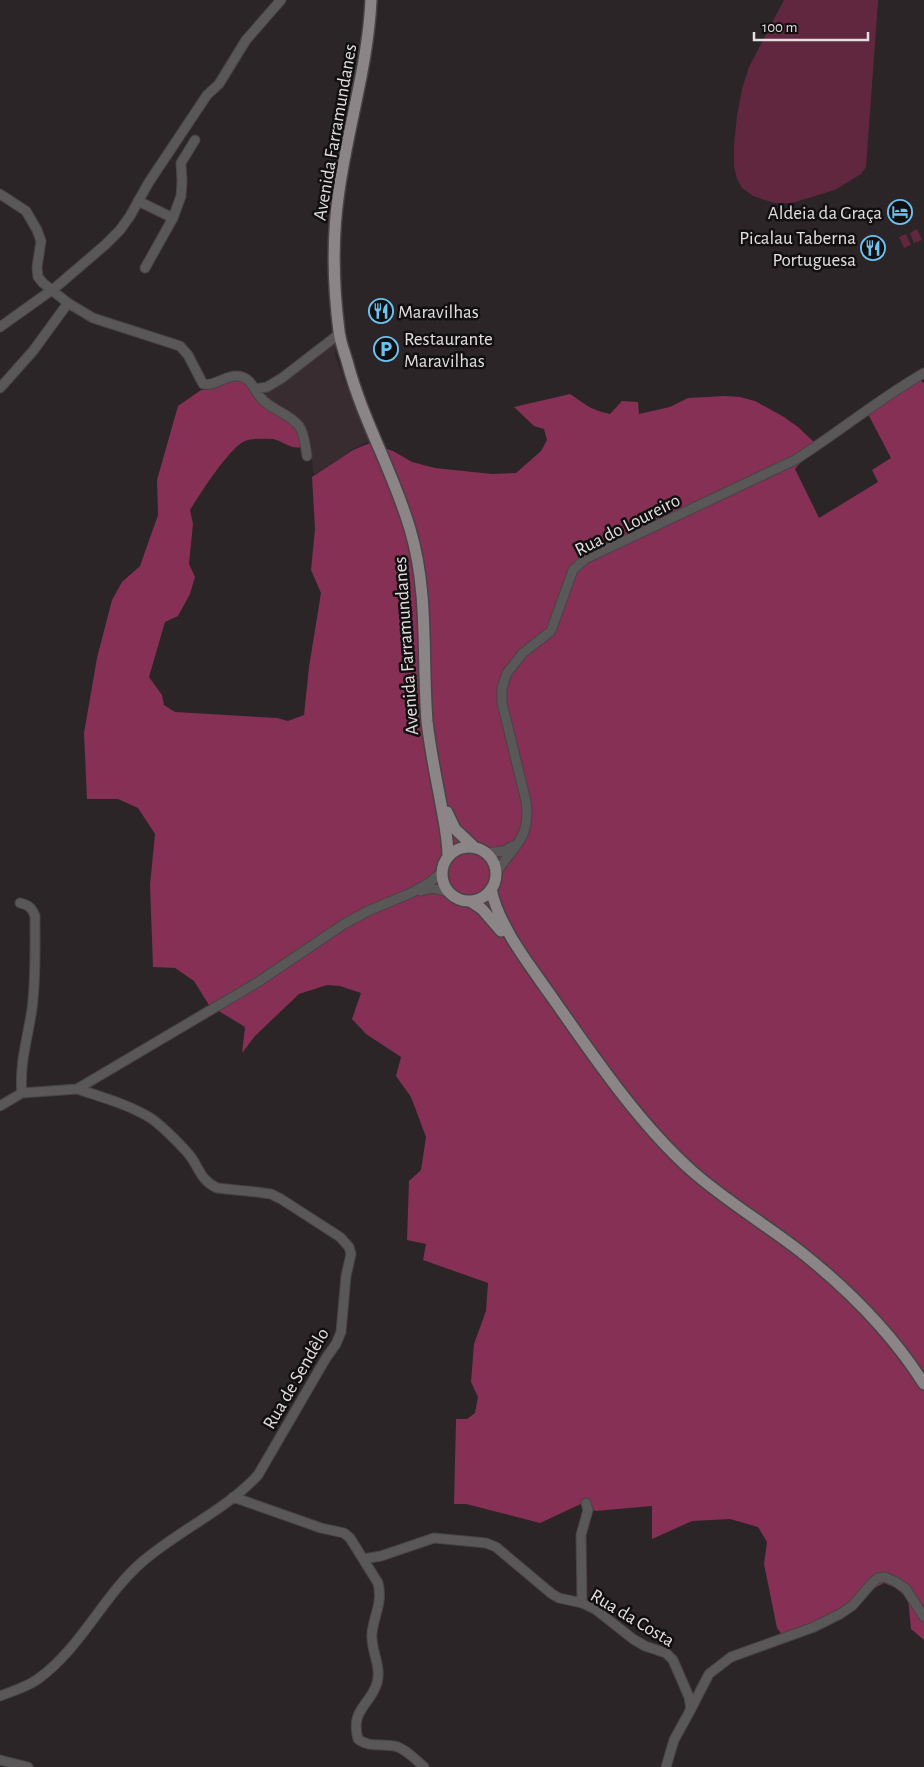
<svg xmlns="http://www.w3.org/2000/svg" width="924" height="1767" viewBox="0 0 924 1767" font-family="'Alegreya Sans',sans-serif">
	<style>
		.built { fill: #382c30 }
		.green { fill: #61273e }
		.forest { fill: #853054 }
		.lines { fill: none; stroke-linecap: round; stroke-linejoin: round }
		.minor-casing { stroke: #484345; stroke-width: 11 }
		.major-casing { stroke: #484345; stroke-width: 14 }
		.minor { stroke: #5a5758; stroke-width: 9 }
		.major { stroke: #8c8587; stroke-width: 11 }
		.labels { text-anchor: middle; stroke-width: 5; stroke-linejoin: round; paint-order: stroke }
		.street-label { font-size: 19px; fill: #e3dfe0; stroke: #120f10 }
		.poi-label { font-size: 19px; fill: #e3dfe0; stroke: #120f10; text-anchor: end }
	</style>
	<rect width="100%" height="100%" fill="#2b2527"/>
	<path class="built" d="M336,335L335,356L369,441L353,449L314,475L308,434L302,423L262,397L257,390L267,388Z"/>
	<path class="green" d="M784,0H878V2L866,167L861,174L835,190L792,203H774L753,196L742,188L737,179L734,166V145L737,116L742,89L749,67Z
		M917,229L922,240L914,243L910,233Z
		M906,234L911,245L904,248L899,237Z"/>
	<path class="forest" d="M234,379L243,381L298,427L302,441L301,447C290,450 282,440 272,439C265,439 251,438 245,441C229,448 200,494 190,510L193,524L189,564L195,577L190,594L178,616L165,622L149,677L162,695L164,705L175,712L277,718L288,721L304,715L309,667L321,593L311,570L315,529L312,477L353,450L370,443L393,451L412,462L435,468L492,474L516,473L541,451L547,440L544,429L534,426L514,407L570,394C587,405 588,409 610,414L622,401L638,402L639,414L670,407L688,398L725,396L740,397L755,401L784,417L798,427L816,444L795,469L819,518L878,482L872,470L891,458L868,414L920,380L924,383V1640L911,1629L908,1598L894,1587L884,1583L867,1592L843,1618L816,1623L785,1639L777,1628L764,1564L767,1542L758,1527L730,1519L692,1521L652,1539V1506L595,1511L585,1502L540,1523L466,1504H454L456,1419H467L475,1413L478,1397L471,1382L474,1344L486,1311L488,1283L423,1260L426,1244L407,1240L409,1181L421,1170L426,1137L411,1097L396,1076L401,1057L366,1034L352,1019L361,993L340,986L327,985L299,994L255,1036L242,1053L245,1027L209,1005L194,981L175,968L153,967L150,885L155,834L138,808L118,799H87L84,733L97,658L112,600L122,582L140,566L158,515L157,480L178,406L201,390L212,389L224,382Z"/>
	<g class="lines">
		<defs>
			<path id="minor" d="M0,194L26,211L37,230L41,241L37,267L38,277L43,283L68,303L93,318L180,346L188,355L203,384C214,387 224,376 236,376C251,376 253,389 261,398C271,410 289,413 299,426C305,434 305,446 307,456
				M138,201L173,218
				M145,268L173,218L181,196L182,181L181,163L195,140
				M0,327L56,287L105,245L120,230L130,216L149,182L207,95L219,84L246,40L281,0
				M0,388L33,351L68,303
				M255,389L267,387L282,378L339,334
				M486,853L504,851L513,846
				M496,873C514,845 531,839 526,801L502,703V688L507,673L523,653L551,631L573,570L585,559L795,460C839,432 879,399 924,373
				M421,891L432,888L448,892
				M20,903C29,905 32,908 35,916C35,947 36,978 32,1009C28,1037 19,1064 22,1093
				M0,1106L22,1093L77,1089L258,982L344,924L368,911L411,893L429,883L442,872
				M233,1497L321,1528L344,1533L350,1538L378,1583C383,1602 374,1615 372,1633C370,1649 382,1666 377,1683C370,1706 350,1709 358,1739C370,1749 384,1742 398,1747C408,1751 416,1760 424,1767
				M363,1559L381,1556L434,1538L486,1543L496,1547L552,1594L559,1598L582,1603L595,1609L633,1639L645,1646L666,1653L673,1660L689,1697L691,1709L674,1740L666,1767
				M582,1603L581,1535L588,1510L586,1503
				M0,1696C13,1691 27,1687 38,1679C81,1648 103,1596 142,1562C179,1530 226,1510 258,1475L326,1358L336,1344L341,1332L346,1276L351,1254L349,1247L340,1237L281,1199L271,1194L256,1192L217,1188C198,1179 199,1164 186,1151C177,1141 159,1123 149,1117C127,1104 101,1097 77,1089
				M691,1709L709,1674L731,1657L814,1627L840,1614L852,1606L872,1583L878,1578L885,1577L896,1582L906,1589L924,1617
				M0,1760L28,1767"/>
			<path id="major" d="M371,0C368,65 348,126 339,191C332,237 333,284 339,331C340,341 344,351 347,361C362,419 393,471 410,529C429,592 422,657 427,721C430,749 436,777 441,804C444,821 448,838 448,856
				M447,812L455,829L474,847
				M442 874a27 27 0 1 1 54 0a27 27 0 1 1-54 0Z
				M491,889C499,928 532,968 554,1000C594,1057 640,1125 692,1171C726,1201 765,1224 801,1252C849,1290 891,1332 924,1384
				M470,901L482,909L501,931"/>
		</defs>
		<use href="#minor" class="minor-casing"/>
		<use href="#major" class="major-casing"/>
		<use href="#minor" class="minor"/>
		<use href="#major" class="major"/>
	</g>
	<defs>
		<symbol id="hotel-ring" viewBox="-11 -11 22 22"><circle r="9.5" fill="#120f10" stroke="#6cc3f2" stroke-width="1.5"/><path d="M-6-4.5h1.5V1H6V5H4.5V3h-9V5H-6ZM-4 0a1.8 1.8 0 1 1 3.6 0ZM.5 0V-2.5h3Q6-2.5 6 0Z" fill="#6cc3f2"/></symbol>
		<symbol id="restaurant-ring" viewBox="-11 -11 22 22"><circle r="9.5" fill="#120f10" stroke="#6cc3f2" stroke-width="1.5"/><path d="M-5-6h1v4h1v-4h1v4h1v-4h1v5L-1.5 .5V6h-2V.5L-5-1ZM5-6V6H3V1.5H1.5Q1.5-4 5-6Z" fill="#6cc3f2"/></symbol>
		<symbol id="parking-ring" viewBox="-11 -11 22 22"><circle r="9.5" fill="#120f10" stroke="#6cc3f2" stroke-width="1.5"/><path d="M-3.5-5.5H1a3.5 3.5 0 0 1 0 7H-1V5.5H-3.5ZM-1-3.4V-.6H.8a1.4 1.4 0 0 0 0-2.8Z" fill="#6cc3f2"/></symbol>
	</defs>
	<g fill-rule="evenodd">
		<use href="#hotel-ring" x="886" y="198" width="28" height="28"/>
		<use href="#restaurant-ring" x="859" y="234" width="28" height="28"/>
		<use href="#restaurant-ring" x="367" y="297" width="28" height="28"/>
		<use href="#parking-ring" x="372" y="335" width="28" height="28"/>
	</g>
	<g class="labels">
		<g class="street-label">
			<text transform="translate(334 132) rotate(-80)" y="7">Avenida Farramundanes</text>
			<text transform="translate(627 524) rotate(-27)" y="7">Rua do Loureiro</text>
			<text transform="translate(405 646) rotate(-94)" y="7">Avenida Farramundanes</text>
			<text transform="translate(295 1378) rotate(-60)" y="7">Rua de Sendêlo</text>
			<text transform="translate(633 1617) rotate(31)" y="7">Rua da Costa</text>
		</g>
		<g class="poi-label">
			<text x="882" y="219">Aldeia da Graça</text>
			<text x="856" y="244">Picalau Taberna<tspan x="856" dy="22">Portuguesa</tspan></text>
			<text x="398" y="318" text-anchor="start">Maravilhas</text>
			<text x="404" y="345" text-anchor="start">Restaurante<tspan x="404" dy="22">Maravilhas</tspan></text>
		</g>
	</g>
	<path d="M754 32v8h114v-8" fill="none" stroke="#e3dfe0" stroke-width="2.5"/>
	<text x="762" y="32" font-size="15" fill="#e3dfe0" stroke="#120f10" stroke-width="4" paint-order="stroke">100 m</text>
</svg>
